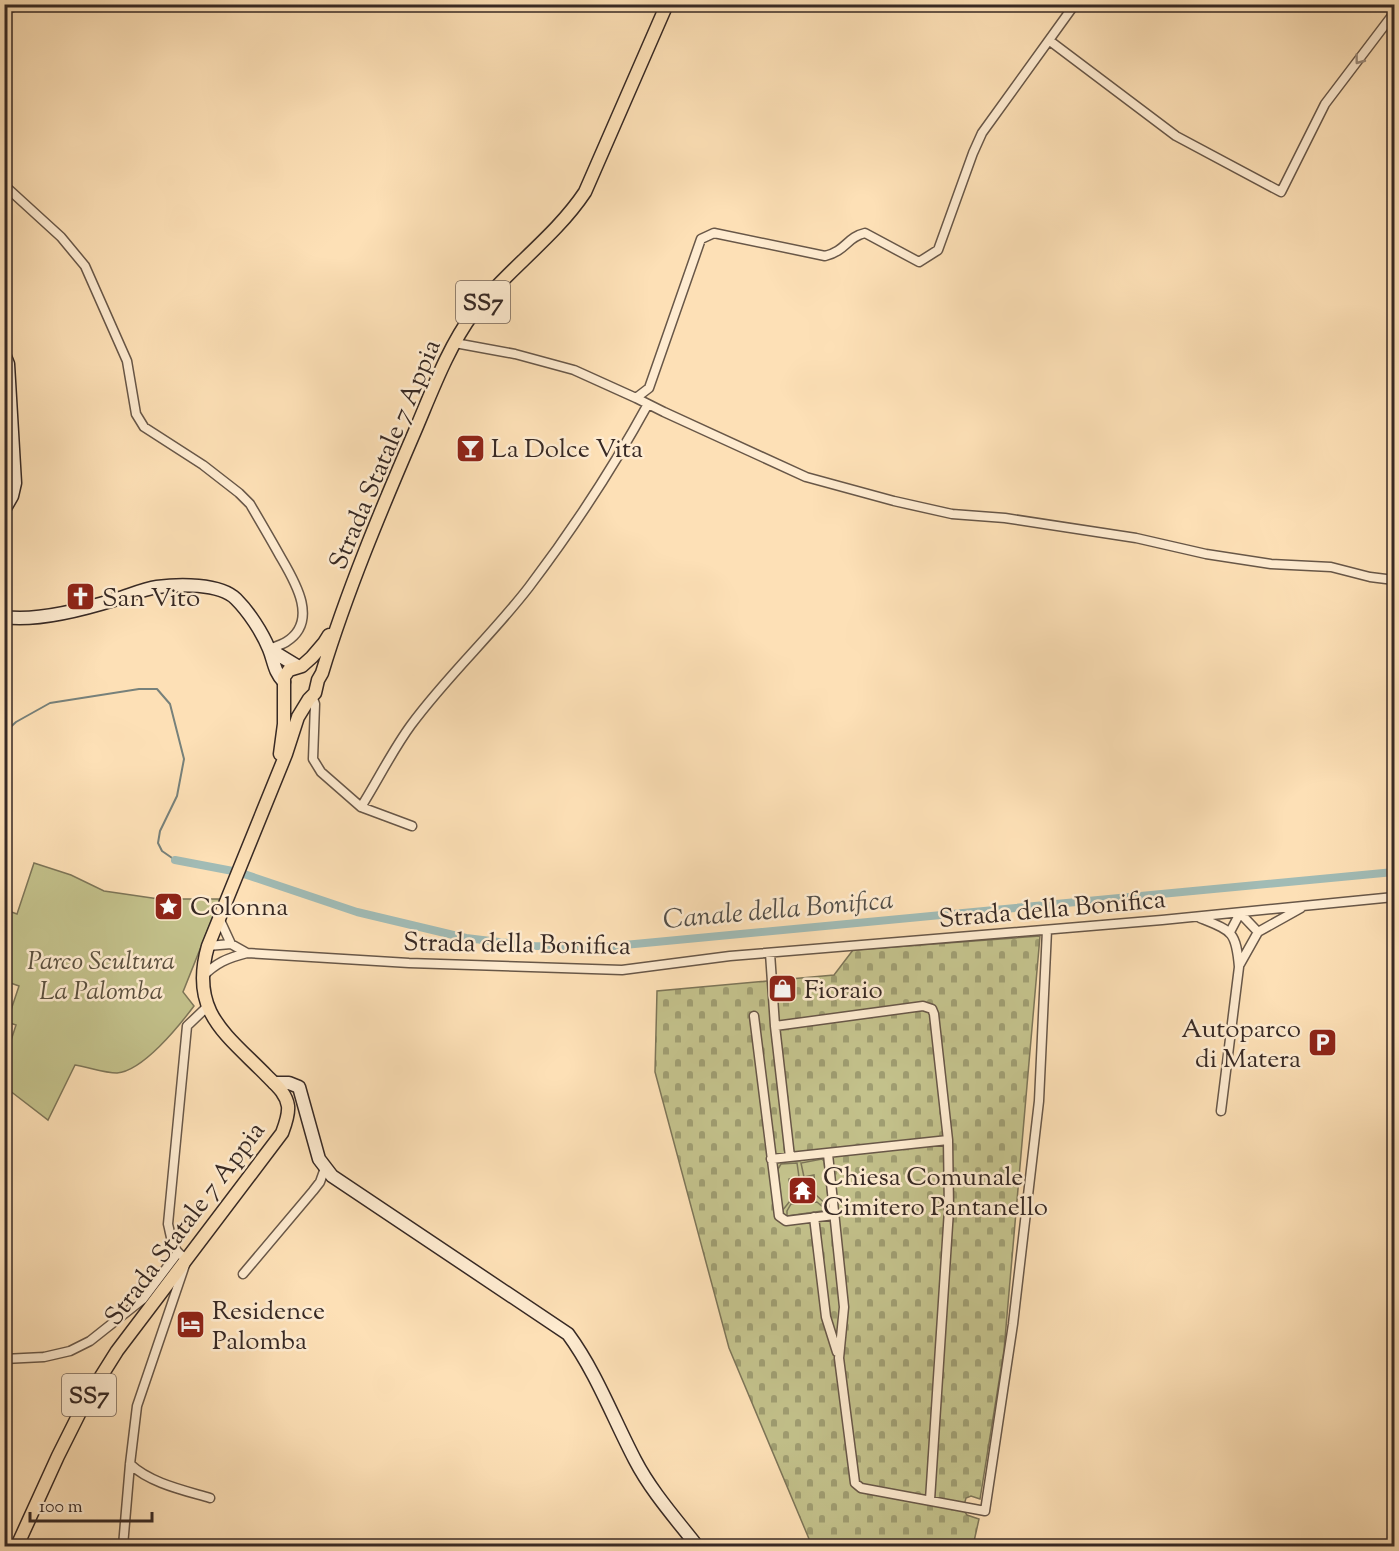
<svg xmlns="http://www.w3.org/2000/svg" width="1399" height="1551" viewBox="0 0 1399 1551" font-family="'Sorts Mill Goudy',serif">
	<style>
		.cemetery { fill: url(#cemetery-stones); stroke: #7d7558; stroke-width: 1.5 }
		.green { fill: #c3c18b; stroke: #7d7558; stroke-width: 1.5 }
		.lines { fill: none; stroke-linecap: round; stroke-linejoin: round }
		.stream { stroke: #77817b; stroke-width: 2 }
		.canal { stroke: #a1bbb5; stroke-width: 8 }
		.street-casing { stroke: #685748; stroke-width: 11 }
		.secondary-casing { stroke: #372924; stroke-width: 15 }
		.primary-casing { stroke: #372924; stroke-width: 15 }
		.street { stroke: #feebd0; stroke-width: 8 }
		.secondary { stroke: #feebd0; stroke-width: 12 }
		.primary { stroke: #fde0b6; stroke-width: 12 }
		.rail-casing { stroke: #372924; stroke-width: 4.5 }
		.rail { stroke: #feebd0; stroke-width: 2; stroke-dasharray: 7; stroke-linecap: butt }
		.oneway { stroke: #9a8a7a }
		.labels { text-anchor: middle; stroke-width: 5; stroke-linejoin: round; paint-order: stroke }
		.shield { fill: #feebd0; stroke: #736358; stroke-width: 1.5 }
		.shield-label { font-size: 24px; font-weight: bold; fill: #372924 }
		.poi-label { font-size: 26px; fill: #372924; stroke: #feebd0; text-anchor: start }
		.street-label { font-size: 26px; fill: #372924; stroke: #feebd0 }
		.park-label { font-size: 26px; font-style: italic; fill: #5a4f3e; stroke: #feebd0 }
		.water-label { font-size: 27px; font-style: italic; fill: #524e48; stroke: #feebd0 }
	</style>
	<defs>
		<pattern id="cemetery-stones" width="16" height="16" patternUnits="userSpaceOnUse" patternTransform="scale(1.5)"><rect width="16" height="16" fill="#c3c18b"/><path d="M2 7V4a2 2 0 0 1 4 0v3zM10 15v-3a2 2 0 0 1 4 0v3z" fill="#9f9d71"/></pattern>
	</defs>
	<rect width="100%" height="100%" fill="#fde0b6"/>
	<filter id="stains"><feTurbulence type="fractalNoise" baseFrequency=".00333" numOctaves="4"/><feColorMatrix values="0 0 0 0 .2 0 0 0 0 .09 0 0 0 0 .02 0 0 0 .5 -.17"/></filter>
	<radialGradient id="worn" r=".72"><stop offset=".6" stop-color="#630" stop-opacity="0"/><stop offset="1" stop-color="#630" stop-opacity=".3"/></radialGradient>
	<path class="cemetery" d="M1040,936L1004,1350L980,1499L971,1496L966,1498L963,1509L967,1515L979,1519L973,1546H812L729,1348L655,1072L657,991L834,975L853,950Z"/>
	<path class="green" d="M34,863L71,875L104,891L159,899H220L183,992L194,1006C179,1026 143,1071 117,1073C104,1073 88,1067 75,1065L48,1120L5,1087V1052L7,1053L16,1025L7,1022L19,986L5,981V915L6,910L17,914Z
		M822,1159L824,1161L829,1207L816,1195L814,1175L804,1177L801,1163Z
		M797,1163L799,1177L789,1179L790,1201L782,1211L778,1169L781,1164Z
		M817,1202L825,1209L822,1211L787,1216V1211L791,1204Z"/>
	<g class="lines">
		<path class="stream" d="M4,733L16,722L50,703L139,689H157L170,704L184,759L177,796L160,831L158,843L162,851L175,860"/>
		<path class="canal" d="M175,860L238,872L357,912L466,938L534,946L603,947L1394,872"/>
		<defs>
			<path id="street" d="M1394,4V5
				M1050,41L1176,136L1281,192L1325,104L1394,13
				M4,185L61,237L85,266L127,361L136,414L144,427L203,465L239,493L250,504C260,521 270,538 280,556C294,580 320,621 286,642C281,645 274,647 269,649
				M455,343L515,354L574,370L636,398L649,388L701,239L714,233L825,256C846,251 847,237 865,233L919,262L938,250L973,153L982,133L1075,4
				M636,398L664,412L806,477L894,501L952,514L1005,518L1136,538L1206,554L1271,564L1331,567L1370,577L1394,580
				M312,696L315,704L313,759L321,772L361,807L412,826
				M361,807C378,780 392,751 411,725C447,676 492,635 529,587C573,529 613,468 648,404
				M219,918L231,944
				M1200,918C1232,931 1236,931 1239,967L1221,1111
				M1230,932L1240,913L1258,932
				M208,946L231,944L247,953
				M770,953L775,1026L790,1157
				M1240,964L1258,932L1301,908
				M202,977C216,963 227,958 247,953L409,963L622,970L730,956L1162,920L1394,897
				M754,1016L779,1216L786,1221L834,1215
				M775,1026L923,1006L932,1009L934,1014L948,1140L949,1210L930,1500
				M828,1154L844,1307L839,1358L855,1483L861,1488L985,1511L1013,1324L1039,1101L1047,930
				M771,1159L948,1140
				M814,1217L826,1317L837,1352
				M243,1274L313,1191L320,1182L325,1168
				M4,1359L44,1357L70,1351L90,1341L143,1299L177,1254
				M130,1464C150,1483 183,1490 210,1498
				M123,1546L130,1464L137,1406L187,1259C171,1250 172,1240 168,1224L187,1026L208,1006
				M244,1546H253"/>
			<path id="secondary" d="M4,354L8,364L15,483L12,496L4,510
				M4,617C38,622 85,609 117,599C130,595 144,589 157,587C178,584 220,583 236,599C249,612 262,632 269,649C274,661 274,672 284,682
				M269,649L297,666
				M274,1083H289L299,1087L319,1159L332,1176L568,1334C596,1372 613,1418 635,1460C651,1491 676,1519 697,1546"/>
			<path id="primary" d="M280,754L284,724V677L289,670L302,666L312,657L324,643L329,635
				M17,1546L58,1456L85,1402L117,1351L282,1133C285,1125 289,1115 288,1106C286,1093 276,1085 267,1076C226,1034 189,1012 208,946L286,754L298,717L309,699L315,693L318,680L322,673C347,591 381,510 415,431C432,391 448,347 474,312C508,269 555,237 585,192L667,4"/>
		</defs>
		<use href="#street" class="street-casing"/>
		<use href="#secondary" class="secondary-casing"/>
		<use href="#primary" class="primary-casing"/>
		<use href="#street" class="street"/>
		<use href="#secondary" class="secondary"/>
		<use href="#primary" class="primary"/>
		<defs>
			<path id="rail" d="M4,13L33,4"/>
		</defs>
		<use href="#rail" class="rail-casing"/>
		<use href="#rail" class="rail"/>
	</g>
	<defs><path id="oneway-chevron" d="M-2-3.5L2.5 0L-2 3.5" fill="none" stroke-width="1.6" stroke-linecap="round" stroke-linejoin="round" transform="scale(1.5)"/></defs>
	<use class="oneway" href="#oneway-chevron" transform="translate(1359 60) rotate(127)"/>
	<defs>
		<symbol id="bar-square" viewBox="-11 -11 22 22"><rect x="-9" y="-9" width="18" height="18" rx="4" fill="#8f2418" stroke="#feebd0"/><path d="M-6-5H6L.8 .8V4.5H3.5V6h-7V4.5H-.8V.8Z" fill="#fff"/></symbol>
		<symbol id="church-square" viewBox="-11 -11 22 22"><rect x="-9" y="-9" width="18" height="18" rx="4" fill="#8f2418" stroke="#feebd0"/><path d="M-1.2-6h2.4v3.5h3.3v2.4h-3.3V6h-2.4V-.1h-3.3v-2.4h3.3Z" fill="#fff"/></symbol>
		<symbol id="sight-square" viewBox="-11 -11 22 22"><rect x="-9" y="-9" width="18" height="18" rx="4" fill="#8f2418" stroke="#feebd0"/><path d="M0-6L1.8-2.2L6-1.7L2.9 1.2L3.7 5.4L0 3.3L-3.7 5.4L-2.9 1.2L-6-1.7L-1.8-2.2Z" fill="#fff"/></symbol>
		<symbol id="shop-square" viewBox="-11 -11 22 22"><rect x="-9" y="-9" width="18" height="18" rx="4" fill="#8f2418" stroke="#feebd0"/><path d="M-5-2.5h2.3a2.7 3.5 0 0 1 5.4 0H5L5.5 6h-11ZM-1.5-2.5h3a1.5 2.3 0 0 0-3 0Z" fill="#fff"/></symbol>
		<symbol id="parking-square" viewBox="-11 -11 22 22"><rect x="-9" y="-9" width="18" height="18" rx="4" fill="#8f2418" stroke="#feebd0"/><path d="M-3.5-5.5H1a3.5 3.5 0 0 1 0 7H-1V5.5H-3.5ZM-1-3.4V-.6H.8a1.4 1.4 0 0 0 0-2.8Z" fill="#fff"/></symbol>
		<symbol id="temple-square" viewBox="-11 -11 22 22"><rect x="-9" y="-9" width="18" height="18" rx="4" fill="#8f2418" stroke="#feebd0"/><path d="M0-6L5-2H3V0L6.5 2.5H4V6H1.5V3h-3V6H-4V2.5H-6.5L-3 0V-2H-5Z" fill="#fff"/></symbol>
		<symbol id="hotel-square" viewBox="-11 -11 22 22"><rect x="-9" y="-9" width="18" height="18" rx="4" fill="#8f2418" stroke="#feebd0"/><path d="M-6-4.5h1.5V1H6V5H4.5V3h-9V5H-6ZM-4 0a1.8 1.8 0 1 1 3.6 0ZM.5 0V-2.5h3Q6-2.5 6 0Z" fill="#fff"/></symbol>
	</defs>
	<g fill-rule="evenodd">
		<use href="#bar-square" x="454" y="432" width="33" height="33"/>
		<use href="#church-square" x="64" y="580" width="33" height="33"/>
		<use href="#sight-square" x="152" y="890" width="33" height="33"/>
		<use href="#shop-square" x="766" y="972" width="33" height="33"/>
		<use href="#parking-square" x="1306" y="1026" width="33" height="33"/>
		<use href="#temple-square" x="786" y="1174" width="33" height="33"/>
		<use href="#hotel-square" x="174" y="1308" width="33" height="33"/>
	</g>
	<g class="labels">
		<g class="shield">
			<rect x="456" y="281" width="54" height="42" rx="4.5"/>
			<rect x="62" y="1374" width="54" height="42" rx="4.5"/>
		</g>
		<g class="shield-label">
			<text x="483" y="310">SS7</text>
			<text x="89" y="1403">SS7</text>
		</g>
		<g class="poi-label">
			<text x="491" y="457">La Dolce Vita</text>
			<text x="102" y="606">San Vito</text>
			<text x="190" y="915">Colonna</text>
			<text x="804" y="998">Fioraio</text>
			<text x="1301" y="1037" text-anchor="end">Autoparco<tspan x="1301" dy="30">di Matera</tspan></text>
			<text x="823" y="1185">Chiesa Comunale<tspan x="823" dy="30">Cimitero Pantanello</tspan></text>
			<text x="212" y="1319">Residence<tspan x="212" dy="30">Palomba</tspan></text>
		</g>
		<g class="street-label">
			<text transform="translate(384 454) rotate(-67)" y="9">Strada Statale 7 Appia</text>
			<text transform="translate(1052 908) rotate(-5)" y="9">Strada della Bonifica</text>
			<text transform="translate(517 943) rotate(1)" y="9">Strada della Bonifica</text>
			<text transform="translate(184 1223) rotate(-53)" y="9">Strada Statale 7 Appia</text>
		</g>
		<g class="park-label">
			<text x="101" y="969">Parco Scultura<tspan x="101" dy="30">La Palomba</tspan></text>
		</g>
		<g class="water-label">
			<text transform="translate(778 909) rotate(-5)" y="9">Canale della Bonifica</text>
		</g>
	</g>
	<rect width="1399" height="1551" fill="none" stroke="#fde0b6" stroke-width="24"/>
	<rect x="6" y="6" width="1387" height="1539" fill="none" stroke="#372924" stroke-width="3"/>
	<rect x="12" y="12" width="1375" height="1527" fill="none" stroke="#372924" stroke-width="1.5"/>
	<path d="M30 1512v9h122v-9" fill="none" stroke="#372924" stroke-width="3"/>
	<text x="39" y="1512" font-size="18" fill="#372924" stroke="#feebd0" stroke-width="4.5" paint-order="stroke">100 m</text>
	<rect width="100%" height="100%" filter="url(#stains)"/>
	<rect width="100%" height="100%" fill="url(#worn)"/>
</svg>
